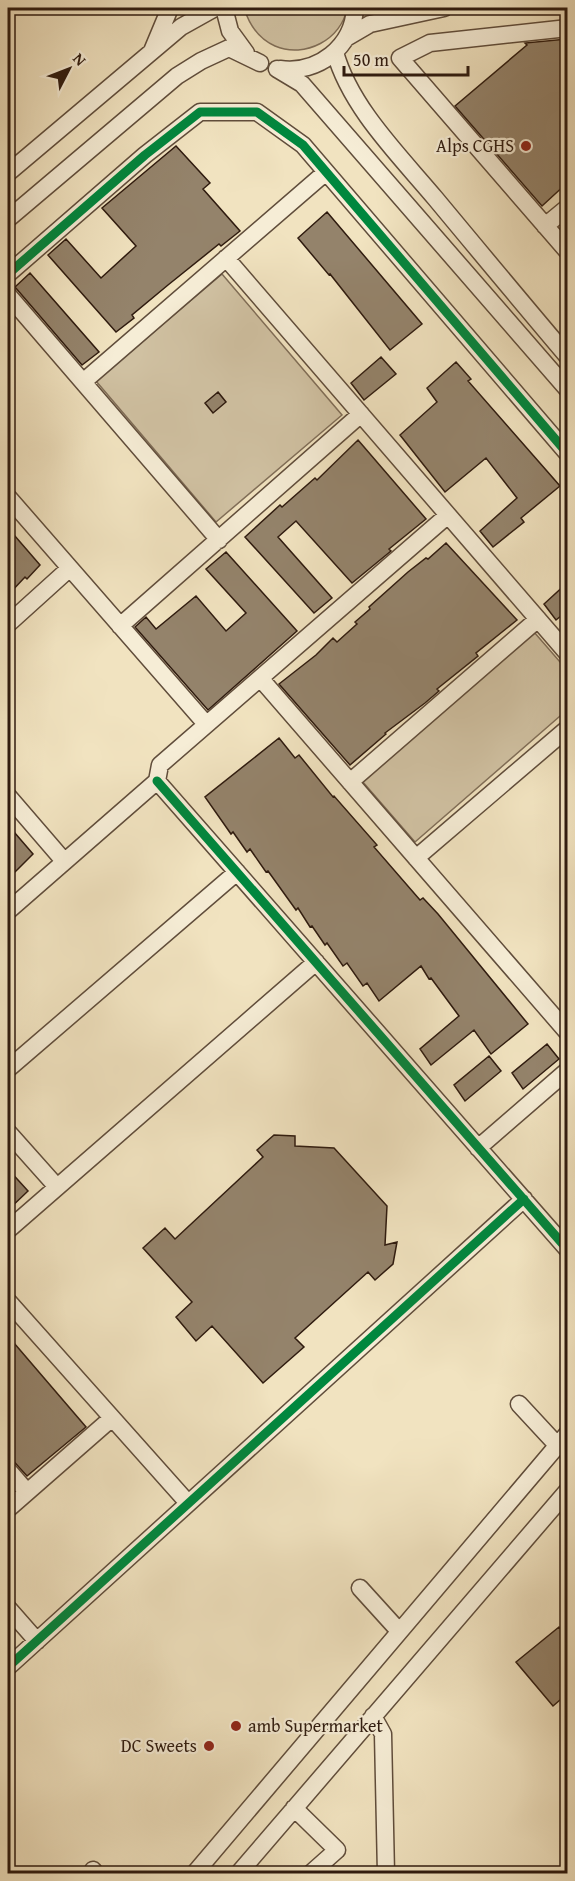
<svg xmlns="http://www.w3.org/2000/svg" width="575" height="1881" viewBox="0 0 575 1881" font-family="'Gentium Book Plus',serif">
	<style>
		.green { fill: #d0c1a2; stroke: #806e58; stroke-width: 1.5 }
		.building { fill: #94836b; stroke: #2f1b0f; stroke-width: 1.5 }
		.lines { fill: none; stroke-linecap: round; stroke-linejoin: round }
		.minor-casing { stroke: #604d3b; stroke-width: 19 }
		.minor { stroke: #f6edd6; stroke-width: 16 }
		.cycleway-casing { stroke: #f6edd6; stroke-width: 13 }
		.cycleway { stroke: #00873e; stroke-width: 9 }
		.poi-dot { fill: #8f2418; stroke: #f6edd6; stroke-width: 2 }
		.labels { text-anchor: middle; stroke-width: 4.5; stroke-linejoin: round; paint-order: stroke }
		.poi-label { font-size: 18px; fill: #2f1b0f; stroke: #f6edd6; text-anchor: end }
	</style>
	<rect width="100%" height="100%" fill="#f1e3c0"/>
	<filter id="stains"><feTurbulence type="fractalNoise" baseFrequency=".00333" numOctaves="4"/><feColorMatrix values="0 0 0 0 .2 0 0 0 0 .09 0 0 0 0 .02 0 0 0 .5 -.17"/></filter>
	<radialGradient id="worn" r=".72"><stop offset=".6" stop-color="#630" stop-opacity="0"/><stop offset="1" stop-color="#630" stop-opacity=".3"/></radialGradient>
	<path class="green" d="M244,8H347C342,39 305,59 275,46C259,39 249,24 244,8Z
		M222,274L342,415L216,522L96,381Z
		M534,632L567,670V710L415,842L362,781Z"/>
	<path class="building" d="M567,39V183L542,206L455,106L527,45L525,43Z
		M176,146L210,183L203,189L240,231L221,246L219,244L168,285L132,315L134,318L116,332L48,255L66,239L101,278L136,246L102,208Z
		M327,212L422,324L390,350L330,274L329,275L298,238Z
		M30,273L99,352L82,365L15,287Z
		M381,357L396,374L364,400L351,383Z
		M456,362L471,379L468,381L560,486L521,518L524,522L493,547L480,531L517,498L486,458L445,492L400,435L437,402L427,388Z
		M218,392L226,402L213,413L205,403Z
		M358,440L426,519L389,549L391,551L352,583L296,521L278,537L332,598L314,613L245,537L280,505L282,507L315,478L317,480Z
		M8,528L40,565L27,579L25,577L8,595Z
		M446,543L517,620L476,653L478,656L437,689L439,691L425,703L385,733L386,734L350,765L279,684L316,655L333,638L337,642L357,624L355,622L370,609L369,607L408,572L426,558L428,559Z
		M226,552L297,631L208,710L135,627L146,617L156,629L196,596L226,631L246,613L206,569Z
		M567,583V611L556,620L544,604Z
		M279,738L295,758L299,755L333,797L334,796L377,845L374,847L420,900L423,898L438,914L528,1024L491,1054L474,1030L431,1065L420,1049L459,1016L431,978L429,979L421,966L379,1001L367,983L363,986L347,963L343,966L327,943L325,945L312,926L310,927L298,908L296,910L268,871L266,872L250,849L247,852L233,832L231,834L205,797Z
		M8,825L33,854L8,879Z
		M547,1044L559,1059L523,1089L512,1073Z
		M489,1056L501,1071L465,1101L454,1085Z
		M274,1135L295,1136V1146L334,1148L387,1206L385,1245L397,1242L393,1264L375,1280L368,1272L295,1338L304,1347L263,1383L212,1326L196,1341L176,1317L192,1302L143,1248L165,1228L175,1239L263,1157L257,1150Z
		M8,1169L28,1191L8,1210Z
		M8,1336L86,1427L27,1476L8,1455Z
		M559,1627L567,1637V1694L553,1706L516,1662Z"/>
	<g class="lines">
		<defs>
			<path id="minor" d="M224,8L230,31L246,53
				M568,28L430,43L400,58L568,252
				M346,38L370,24L444,8
				M152,51L170,8
				M335,52C350,107 399,155 435,198C479,251 523,304 568,357
				M277,69L302,84L568,390
				M280,69C318,74 353,47 355,8
				M8,173L181,27L215,8
				M8,219L177,76L201,61L229,48L260,63
				M545,226L568,207
				M226,258L568,654
				M8,274L145,155L200,112H257L303,145L568,454
				M8,295L219,540
				M83,382L326,172
				M8,497L206,724
				M8,624L70,568
				M120,626L361,414
				M260,678L568,1033
				M157,781L568,1250
				M350,782L538,619
				M8,796L64,861
				M416,858L568,728
				M8,911L157,781L160,765L448,515
				M8,1069L237,872
				M8,1132L57,1187
				M478,1148L568,1070
				M8,1230L316,962
				M8,1301L188,1503
				M519,1404L557,1445
				M8,1470L27,1492
				M8,1509L112,1418
				M360,1588L399,1631
				M8,1608L37,1641
				M8,1667L524,1199
				M373,1716L383,1734L386,1874
				M294,1808L337,1850L310,1874
				M93,1870L96,1874
				M194,1874L568,1433
				M238,1874L568,1490"/>
		</defs>
		<use href="#minor" class="minor-casing"/>
		<use href="#minor" class="minor"/>
		<defs>
			<path id="cycleway" d="M8,274L145,155L200,112H257L303,145L568,454
				M157,781L568,1250
				M8,1667L524,1199"/>
		</defs>
		<use href="#cycleway" class="cycleway-casing"/>
		<use href="#cycleway" class="cycleway"/>
	</g>
	<g class="poi-dot">
		<circle cx="526" cy="146" r="6"/>
		<circle cx="236" cy="1726" r="6"/>
		<circle cx="209" cy="1746" r="6"/>
	</g>
	<g class="labels">
		<g class="poi-label">
			<text x="514" y="152">Alps CGHS</text>
			<text x="248" y="1732" text-anchor="start">amb Supermarket</text>
			<text x="197" y="1752">DC Sweets</text>
		</g>
	</g>
	<rect width="575" height="1881" fill="none" stroke="#f1e3c0" stroke-width="30"/>
	<rect x="9" y="9" width="557" height="1863" fill="none" stroke="#2f1b0f" stroke-width="3"/>
	<rect x="15" y="15" width="545" height="1851" fill="none" stroke="#2f1b0f" stroke-width="1.5"/>
	<g transform="translate(69 69) rotate(48)" stroke="#f6edd6" stroke-width="4.5" paint-order="stroke">
	<path d="M0-4.5L10 22L0 15L-10 22Z" fill="#2f1b0f"/>
	<text y="-9" font-size="16" font-weight="bold" text-anchor="middle" fill="#2f1b0f">N</text>
	</g>
	<path d="M344 66v9h124v-9" fill="none" stroke="#2f1b0f" stroke-width="3"/>
	<text x="353" y="66" font-size="18" fill="#2f1b0f" stroke="#f6edd6" stroke-width="4.5" paint-order="stroke">50 m</text>
	<rect width="100%" height="100%" filter="url(#stains)"/>
	<rect width="100%" height="100%" fill="url(#worn)"/>
</svg>
